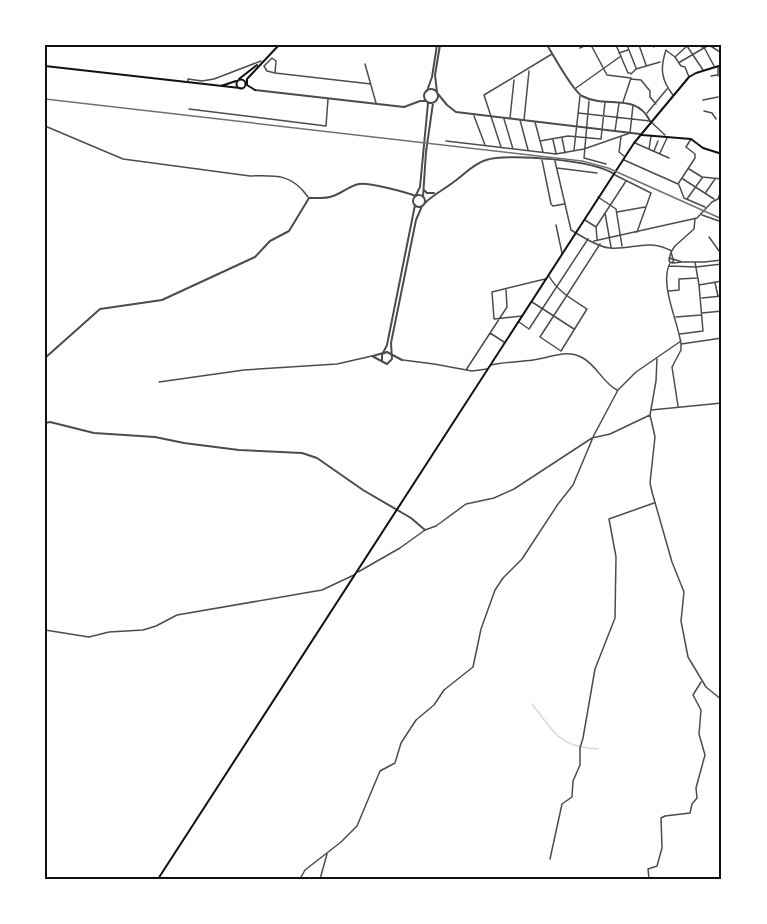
<svg xmlns="http://www.w3.org/2000/svg" width="767" height="924" viewBox="0 0 767 924" font-family="'Fira Sans',sans-serif">
	<style>
		.lines { fill: none; stroke-linecap: round; stroke-linejoin: round }
		.stream { stroke: #d9d9d9; stroke-width: 1.5 }
		.minor { stroke: #4c4c4c; stroke-width: 1.5 }
		.tertiary { stroke: #4c4c4c; stroke-width: 2 }
		.secondary { stroke: #111; stroke-width: 2 }
		.rail { stroke: #707070; stroke-width: 1.5 }
		.neatline { fill: none; stroke: #111; stroke-width: 2 }
	</style>
	<rect width="100%" height="100%" fill="#fff"/>
	<g class="lines">
		<path class="stream" d="M532,704C554,731 557,747 598,749"/>
		<path class="minor" d="M591,45L607,75L631,78
			M616,45L628,73H630
			M627,45L636,68
			M639,45L646,65
			M653,45L654,47
			M699,45L705,49L714,66
			M709,45L720,52
			M687,46L703,70
			M580,48L586,45
			M666,50C660,68 661,80 673,95
			M667,51L675,57L681,66L685,67L689,77
			M619,53L628,50
			M675,57L687,46
			M680,62L709,45
			M365,64L376,103
			M718,67V76
			M275,73L276,61L272,58L264,66L267,71L275,73L371,84
			M631,74L636,69L660,62
			M711,76L717,75
			M631,79L641,80L650,91V97L656,104
			M188,81V79L202,81L214,79L261,61
			M576,88L621,56
			M703,100L718,97
			M589,101L584,158L606,164
			M623,102L631,78
			M189,109L326,126L328,99
			M704,111L712,113L716,119
			M578,113L650,121L665,135
			M647,113L667,89
			M474,116L485,145
			M510,118L514,80
			M504,119L513,149
			M520,120L528,150
			M524,120L529,71
			M535,122L543,152
			M45,126L123,159L250,176C276,175 292,174 308,197
			M615,131L619,103
			M621,137L619,152L624,156
			M562,138L565,153
			M601,139L605,102
			M553,140L556,153
			M446,141L556,154L584,149L630,133L633,105
			M540,141L568,136L601,139
			M635,143L669,158
			M501,147L484,95L552,54
			M649,149L651,136
			M574,150L580,96
			M654,151L658,141
			M660,153L667,138
			M542,160L551,204L553,206L564,204
			M624,160L678,184
			M555,161L571,230C579,235 601,248 610,248C633,250 647,238 672,251
			M557,168L597,173
			M689,169L702,177L722,179
			M615,175L651,193L637,232
			M683,179L714,199
			M678,184L695,158V154L686,147L691,139
			M679,185L684,198L705,207
			M706,192L715,179
			M598,197L616,209L622,246
			M687,199L702,178
			M617,212L645,207
			M605,213L611,247
			M702,215L722,222
			M585,220L596,227L597,239
			M556,225L562,253
			M596,227L626,181
			M709,237L722,255
			M594,241L697,218L712,202L718,199L722,188
			M671,252L675,246L694,229L695,219
			M670,258L674,260L672,263L669,261Z
			M669,259L671,252L673,259L682,262L673,263
			M682,262H704L722,260
			M670,263C659,284 678,321 681,344V350L672,367L678,406
			M669,266L696,267L722,264
			M549,276C558,292 572,299 587,309L561,351L540,337L600,244
			M715,283L718,296
			M699,285L722,281
			M669,291L679,290V279L697,278
			M702,298L722,296
			M532,302L574,329
			M702,313L722,311
			M522,316L494,319L492,292L545,279
			M676,317L701,315
			M519,322L529,329L588,239
			M490,333L504,342
			M680,334L703,331L699,285L695,262
			M722,337V330
			M681,344L722,338
			M657,359L656,381L650,415L655,437L650,483L652,492L672,562L684,592L681,621L688,657L706,687L722,700
			M403,360L434,364L472,371L487,369
			M491,365C505,362 518,362 533,360C551,358 566,348 583,358C598,367 603,383 617,390
			M466,370L507,307L506,290
			M159,382L244,370L337,364L372,356
			M651,410L722,403
			M358,572L400,548L425,530L436,526L466,504L494,498L514,489L592,438L610,434L650,415
			M45,630L89,637L109,632L143,630L156,626L177,615L322,590L354,575
			M550,859L562,804L572,797L573,781L580,765V748L583,738L595,669L615,618L616,557L609,519L654,503
			M300,879L305,870L341,842L357,826L380,771L395,763L401,743L416,720L434,705L444,690L473,667L481,629L495,590L503,578L522,559L558,504L573,485L594,435L618,390L636,372L681,341
			M320,879L327,854
			M649,879L648,869L657,866L662,848L661,818L665,816L690,813L692,804L697,798L696,788L705,755L699,734L701,710L693,695L701,682"/>
		<path class="tertiary" d="M547,45C554,56 572,90 582,96C606,109 636,92 650,121
			M721,45L722,58
			M424 96a7 7 0 1 1 14 0a7 7 0 1 1-14 0Z
			M255,90L404,107L420,101H426
			M427,91L432,77L437,45
			M437,92L435,75L440,45
			M438,94L447,105L456,112L640,134
			M424,190L427,193H434
			M413 201a6 6 0 1 1 12 0a6 6 0 1 1-12 0Z
			M416,195L420,187L428,103
			M423,197L426,152L433,103
			M425,203C434,194 445,189 455,181C465,174 473,164 486,160C510,153 593,160 614,174
			M372,356L387,364L392,359L391,343L416,220L422,206
			M373,356L383,353L387,345L415,205
			M45,358L100,309L162,300L255,257L270,241L289,231L309,198C317,198 325,199 333,196C342,193 349,186 359,184C368,182 405,192 416,196
			M382,361V354L387,352L402,360
			M45,423L50,422L94,433L155,437L184,443L239,450L302,453L317,458L363,490L411,518L425,530"/>
		<path class="secondary" d="M45,66L240,88
			M239,79L257,65
			M236.5 84a4.5 4.5 0 1 1 9 0a4.5 4.5 0 1 1-9 0Z
			M221,86L236,81
			M255,90L247,85V79L279,45
			M642,135L691,139L703,148L722,154
			M158,879L634,143L689,77L696,73L722,65"/>
		<path class="rail" d="M45,99L582,161L608,168L722,219"/>
	</g>
	<rect width="767" height="924" fill="none" stroke="#ffffff" stroke-width="93"/>
	<rect x="46" y="46" width="674" height="832" class="neatline"/>
</svg>
